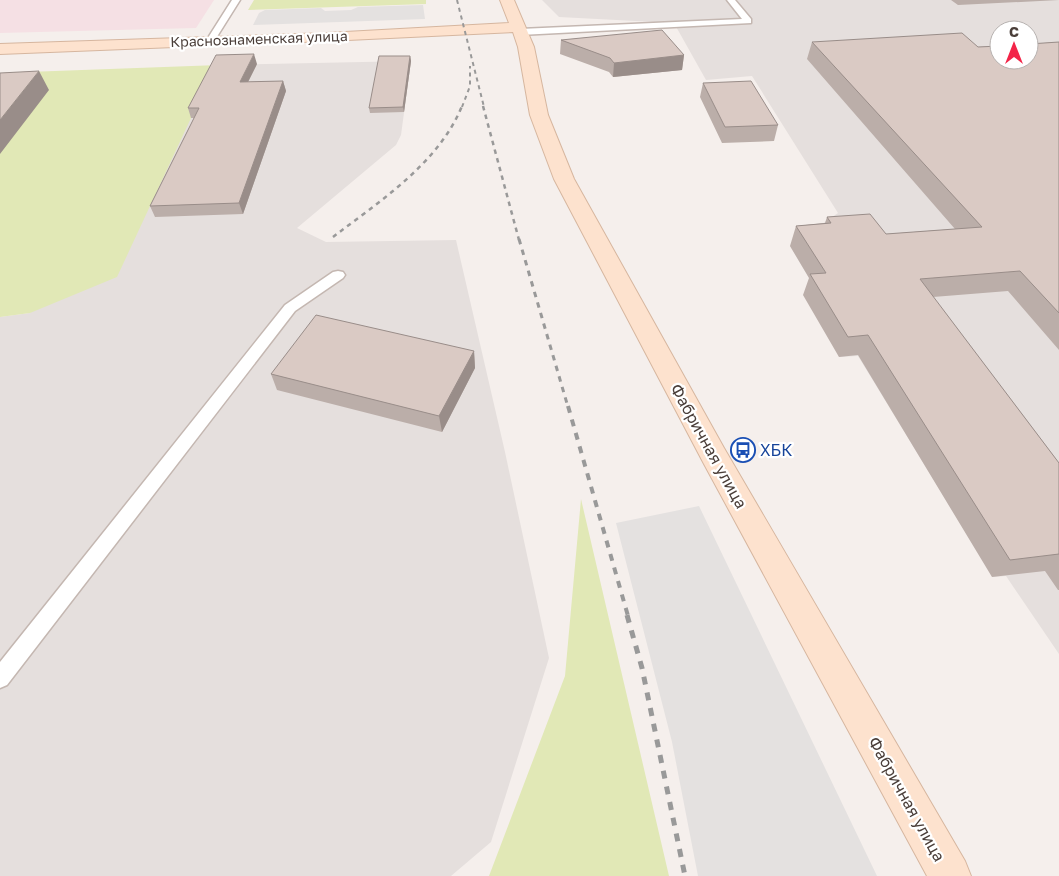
<svg xmlns="http://www.w3.org/2000/svg" width="1059" height="876" viewBox="0 0 1059 876" font-family="'Golos Text',sans-serif">
	<style>
		.industrial { fill: #e5dfdd; fill-rule: evenodd }
		.medical { fill: #f5e0e4 }
		.green { fill: #e1e8b6 }
		.parking { fill: #e4e1e0 }
		.lines { fill: none; stroke-linecap: round; stroke-linejoin: round }
		.lane-casing { stroke: #c4b7b1; stroke-width: 3 }
		.secondary-casing { stroke: #d6b69f; stroke-width: 2 }
		.lane { fill: #fff; fill-rule: evenodd }
		.secondary { fill: #fde2ce; fill-rule: evenodd }
		.rail-far4 { stroke: #999; stroke-width: 2; stroke-dasharray: 4 4; stroke-linecap: butt }
		.rail-far3 { stroke: #999; stroke-width: 2.5; stroke-dasharray: 4.5 4.5; stroke-linecap: butt }
		.rail-far2 { stroke: #999; stroke-width: 3; stroke-dasharray: 5.5 5.5; stroke-linecap: butt }
		.rail-far1 { stroke: #999; stroke-width: 4; stroke-dasharray: 7 7; stroke-linecap: butt }
		.rail { stroke: #999; stroke-width: 5; stroke-dasharray: 8 8; stroke-linecap: butt }
		.wall { fill: #bbaea9 }
		.shaded-wall { fill: #998d89 }
		.building { fill: #dacac4; stroke: #998d89 }
		.labels { text-anchor: middle; stroke-width: 4.5; stroke-linejoin: round; paint-order: stroke }
		.far-street-label { font-size: 14px; fill: #4a3e39; stroke: #fff }
		.street-label { font-size: 16px; fill: #4a3e39; stroke: #fff }
		.transit-label { font-size: 16px; fill: #164399; stroke: #fff; text-anchor: start }
	</style>
	<rect width="100%" height="100%" fill="#f5efec"/>
	<path class="industrial" d="M542,0H1059V654L1006,576L993,577L858,356L839,357L818,293L790,246L838,213L752,76L706,80L674,23L559,17ZM999,30H1029V60H999Z
		M411,61L401,135L396,145L297,228L326,242L456,240L505,452L549,658L491,842L451,876H0V317L30,313L191,118L219,65Z"/>
	<path class="medical" d="M0,0H214L196,28L0,33Z"/>
	<path class="green" d="M254,0H426V4L248,10Z
		M219,65L191,118L117,277L30,313L0,317V73Z
		M581,499L669,876H489L565,676Z"/>
	<path class="parking" d="M423,5L425,19L253,25L259,13L265,10L321,8L325,11L351,10L358,7Z
		M699,506L877,876H698L672,742L616,523Z"/>
	<g class="lines">
		<defs>
			<path id="lane" d="M232,0H240L213,43H207L206,41Z
				M727,0H735L751,19V23L520,35L516,32L520,29L742,19Z
				M338,271L343,272L345,275L343,278L295,311L7,685L0,688V662L285,305L333,272Z"/>
			<path id="secondary" d="M500,0H514L534,47L548,115L574,179L724,448L965,861L971,876H927L704,464L554,179L530,115L518,47L513,32L327,41L0,54V44L327,33L509,23Z"/>
		</defs>
		<use href="#lane" class="lane-casing"/>
		<use href="#secondary" class="secondary-casing"/>
		<use href="#lane" class="lane"/>
		<use href="#secondary" class="secondary"/>
		<path class="rail-far4" d="M457,0L484,107
			M462,107L470,86V66"/>
		<path class="rail-far3" d="M483,106L519,240
			M333,237C380,201 439,163 462,106"/>
		<path class="rail-far2" d="M519,239L568,407"/>
		<path class="rail-far1" d="M568,406L628,616"/>
		<path class="rail" d="M627,615L642,668L685,876"/>
	</g>
	<path class="wall" d="M951,0H1059L958,5Z
		M561,40L684,55L682,70L613,77L609,72L560,54Z
		M812,42L978,47L1059,42V350L1008,291L933,297L1059,463V590H1058L1045,571L992,577L858,355L839,357L803,295L809,278L790,246L796,226L825,223L827,217L886,234L955,229L807,59Z
		M410,56L411,61L404,112L370,113L369,108Z
		M257,64L248,82L283,81L286,91L243,214L155,217L150,206L194,118H191L188,108Z
		M703,83L778,125L774,141L722,143L700,97Z
		M474,351L475,368L442,432L277,390L271,374Z"/>
	<path class="shaded-wall" d="M254,54L257,64L243,92L240,82Z
		M684,55L682,70L613,77L614,63Z
		M410,56L411,61L404,112L403,107Z
		M39,71L49,90L0,154V120Z
		M283,81L286,91L243,214L239,203Z
		M474,351L475,368L442,432L439,416Z"/>
	<path class="building" d="M662,30L684,55L614,63L610,58L561,40Z
		M962,33L978,47L999,46V60H1029V44L1059,42V313L1020,271L920,279L1059,463V554L1010,560L868,335L848,337L810,274L826,273L796,226L831,223L827,217L870,214L886,234L982,227L812,42Z
		M254,54L240,82L283,81L239,203L150,206L199,108H188L216,55Z
		M379,56H410L403,107L369,108Z
		M39,71L0,120V73Z
		M751,81L778,125L725,127L703,83Z
		M316,315L474,351L439,416L271,374Z"/>
	<defs>
		<symbol id="bus-ring" viewBox="-11 -11 22 22"><circle r="9.5" fill="#fff" stroke="#1a4fb4" stroke-width="1.5"/><path d="M-5-6H5V4H4V6H2V4H-2V6H-4V4H-5ZM-3.5-4V0h7V-4ZM-3.5 1.2v1.5H-2V1.2ZM2 1.2v1.5H3.5V1.2Z" fill="#1a4fb4"/></symbol>
	</defs>
	<g fill-rule="evenodd">
		<use href="#bus-ring" x="729" y="436" width="28" height="28"/>
	</g>
	<g class="labels">
		<g class="far-street-label">
			<text transform="translate(259 39) rotate(-2)" y="5">Краснознаменская улица</text>
		</g>
		<g class="street-label">
			<text transform="translate(709 446) rotate(61)" y="6">Фабричная улица</text>
			<text transform="translate(907 799) rotate(61)" y="6">Фабричная улица</text>
		</g>
		<g class="transit-label">
			<text x="760" y="456">ХБК</text>
		</g>
	</g>
	<g transform="translate(1014 45)"><circle r="24" fill="#ffffff" stroke="#b7b2b0"/>
	<path d="M0-4L9 19L0 12L-9 19Z" fill="#f32448"/>
	<text y="-8" font-size="14" font-weight="bold" text-anchor="middle" fill="#4a3e39">С</text>
	</g>
</svg>
